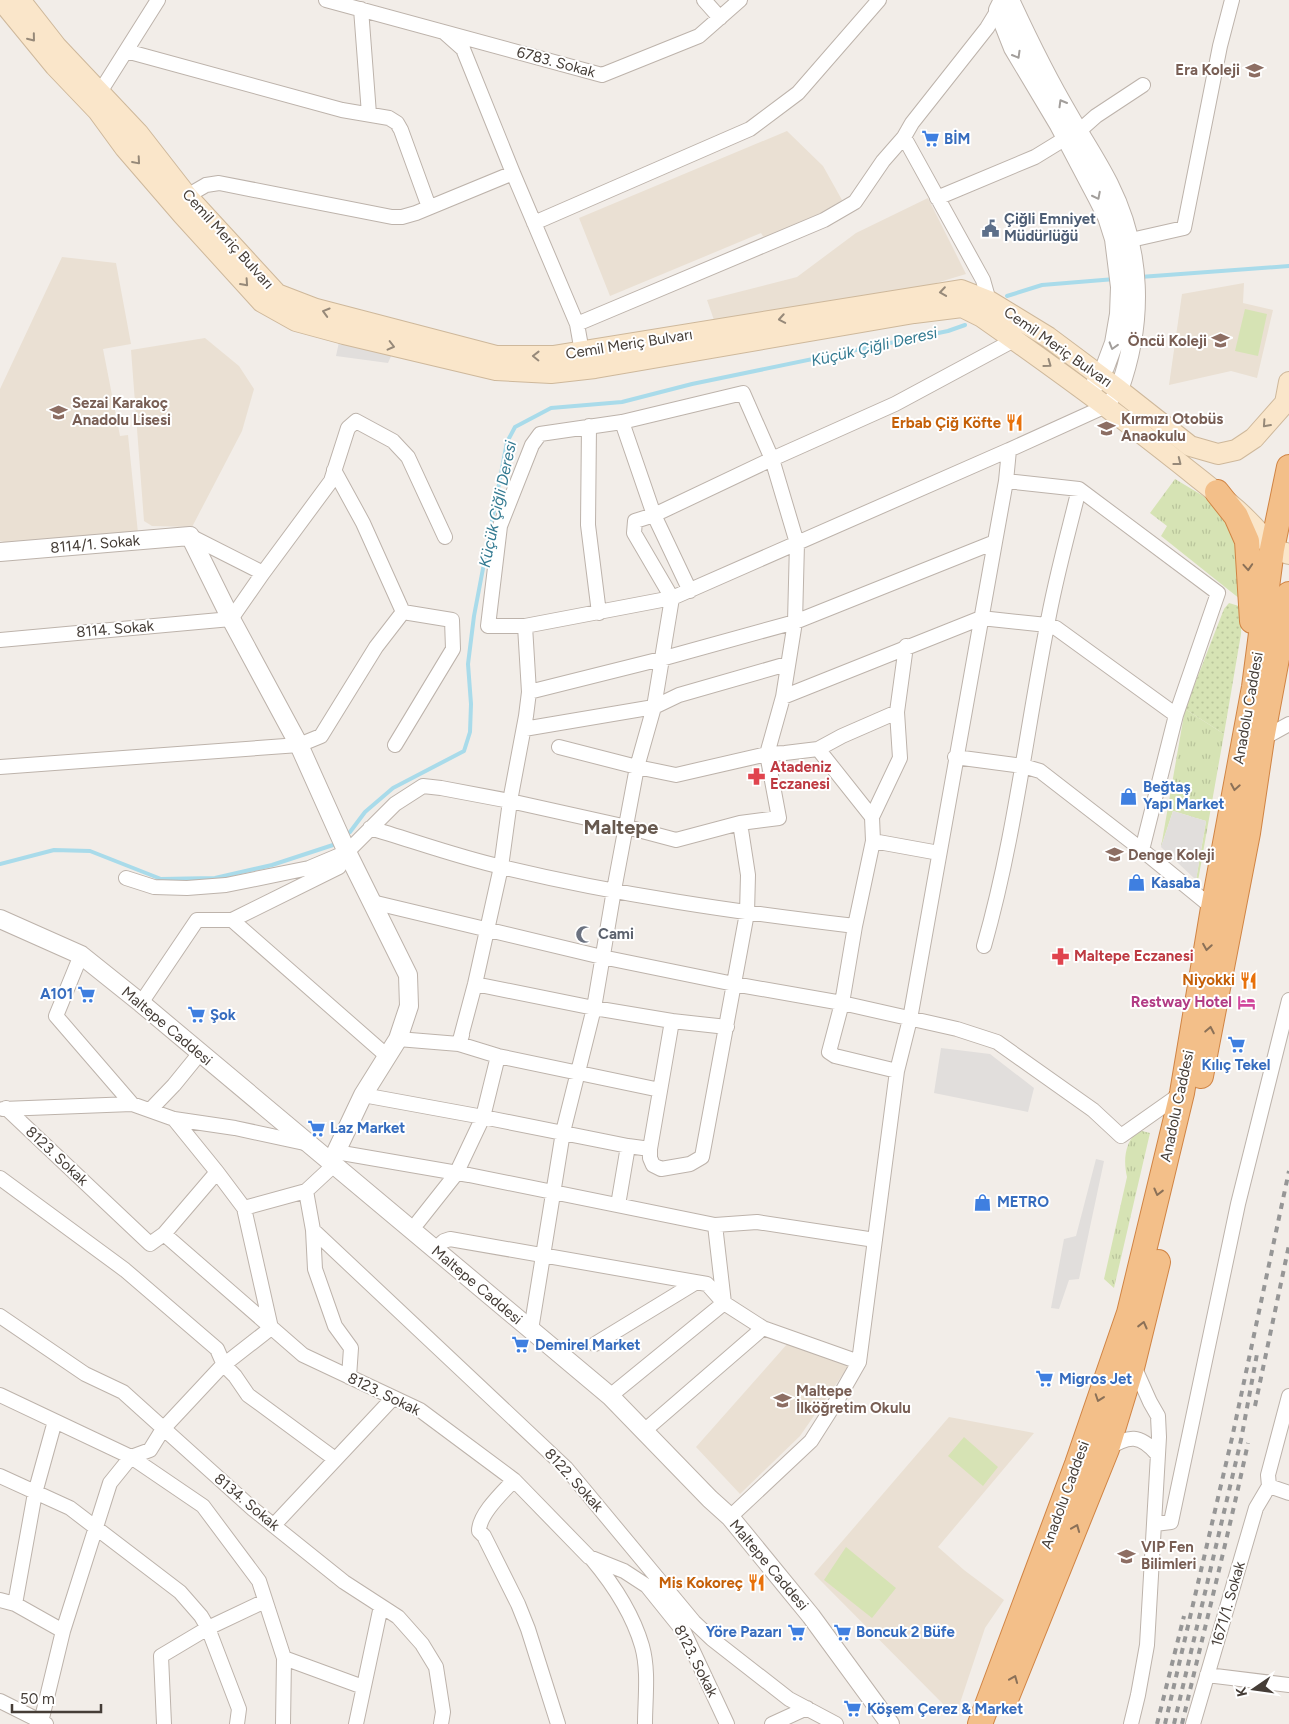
<svg xmlns="http://www.w3.org/2000/svg" width="1289" height="1724" viewBox="0 0 1289 1724" font-family="Figtree,sans-serif">
	<style>
		.education { fill: #eae0d3 }
		.grass { fill: url(#grass-tufts) }
		.park { fill: url(#park-dots) }
		.garden { fill: #d6e3b4 }
		.parking { fill: #e1dedc }
		.lines { fill: none; stroke-linecap: round; stroke-linejoin: round }
		.stream { stroke: #a9dbea; stroke-width: 4 }
		.minor-casing { stroke: #bdb3ab; stroke-width: 16 }
		.tertiary-casing { stroke: #bdb3ab; stroke-width: 20 }
		.secondary-casing { stroke: #ceb89b; stroke-width: 22 }
		.trunk-casing { stroke: #d08444; stroke-width: 26 }
		.minor { stroke: #fff; stroke-width: 14 }
		.tertiary { stroke: #fff; stroke-width: 18 }
		.secondary { stroke: #fae6ca; stroke-width: 20 }
		.trunk { stroke: #f3bf89; stroke-width: 24 }
		.rail { stroke: #969696; stroke-width: 4; stroke-dasharray: 6 6; stroke-linecap: butt }
		.oneway { stroke: #968979 }
		.oneway2 { stroke: #a29e9b }
		.oneway3 { stroke: #8b7158 }
		.labels { text-anchor: middle; stroke-width: 4; stroke-linejoin: round; paint-order: stroke }
		.street-label { font-size: 15px; fill: #453d37; stroke: #fff }
		.education-label { font-size: 15px; font-weight: bold; fill: #785e54; stroke: #fff; text-anchor: start }
		.shop-label { font-size: 15px; font-weight: bold; fill: #366cbe; stroke: #fff; text-anchor: start }
		.service-label { font-size: 15px; font-weight: bold; fill: #4e5e75; stroke: #fff; text-anchor: start }
		.food-label { font-size: 15px; font-weight: bold; fill: #c56008; stroke: #fff; text-anchor: end }
		.health-label { font-size: 15px; font-weight: bold; fill: #be3a42; stroke: #fff; text-anchor: start }
		.worship-label { font-size: 15px; font-weight: bold; fill: #5b616d; stroke: #fff; text-anchor: start }
		.hotel-label { font-size: 15px; font-weight: bold; fill: #b23c85; stroke: #fff; text-anchor: end }
		.water-label { font-size: 16px; font-style: italic; fill: #337a91; stroke: #fff }
		.district-label { font-size: 20px; font-weight: bold; fill: #67594f; stroke: #fff }
	</style>
	<defs>
		<pattern id="grass-tufts" width="24" height="20" patternUnits="userSpaceOnUse" patternTransform="scale(1.25)"><rect width="24" height="20" fill="#d6e3b4"/><path d="M3 7l-1-3M5 7V3M7 7l1-3M15 17l-1-3M17 17v-4M19 17l1-3" fill="none" stroke="#b9c49b"/></pattern>
		<pattern id="park-dots" width="8" height="8" patternUnits="userSpaceOnUse" patternTransform="scale(1.25)"><rect width="8" height="8" fill="#d6e3b4"/><path d="M2 2h.1M6 6h.1" fill="none" stroke="#b9c49b" stroke-width="1.8" stroke-linecap="round"/></pattern>
	</defs>
	<rect width="100%" height="100%" fill="#f2ede8"/>
	<path class="education" d="M787,131L823,166L842,200L826,211L764,238L761,233L610,296L579,218Z
		M928,198L966,274L933,284L715,323L707,300L797,277L856,233Z
		M62,257L116,263L131,344L103,349L120,436L128,435L138,533L9,543L0,541V389Z
		M1244,283L1243,303L1273,310L1257,378L1231,371L1169,385L1182,294Z
		M205,338L239,366L254,389L242,431L192,527L152,526L144,521L131,350Z
		M788,1343L850,1364L800,1436L740,1494L696,1447Z
		M949,1417L1034,1433L938,1547L964,1570L1004,1600L985,1628L959,1706L949,1710L814,1574Z"/>
	<path class="grass" d="M1175,479L1210,500L1235,536L1240,599L1161,536L1167,526L1150,513Z
		M1185,709L1224,734L1198,881L1196,880L1206,821L1173,811L1161,847Z
		M1138,1130L1150,1133L1114,1288L1104,1279L1127,1177C1123,1159 1125,1143 1138,1130Z"/>
	<path class="park" d="M1229,603L1242,607L1241,634L1224,734L1185,709L1224,609Z"/>
	<path class="garden" d="M1245,309L1267,314L1258,356L1235,351Z
		M964,1437L998,1467L983,1486L948,1456Z
		M846,1547L896,1588L872,1618L824,1580Z"/>
	<path class="parking" d="M339,342L392,354L388,363L336,356Z
		M1173,811L1206,821L1196,880L1161,847Z
		M941,1048L990,1054L1034,1088L1028,1112L934,1093Z
		M1096,1159L1104,1161L1079,1279L1069,1280L1059,1309L1051,1308L1064,1239L1076,1236Z"/>
	<g class="lines">
		<path class="stream" d="M1140,277L1289,266
			M1007,296L1042,285L1115,279
			M350,832L365,812L393,788L464,751L470,732L471,704L468,664L474,616L507,442L515,427L551,408L622,402L692,384L948,331L965,325
			M0,864L54,850L90,851L161,879L215,878L272,865L333,845"/>
		<defs>
			<path id="minor" d="M326,0L602,75L699,36L740,0
				M704,0L720,18
				M361,9L369,114
				M445,33L463,49L513,173L577,324L582,352
				M126,51L342,110L389,118L397,123L401,130L429,207
				M100,92L158,0
				M1078,132L1096,116L1143,85
				M187,196L206,185L219,183L392,217H402L416,213L513,173
				M937,198L1035,157L1066,138
				M534,223L750,129L798,93L879,0
				M1131,240L1184,228L1220,46L1232,0
				M987,306L989,301L983,280L904,137L912,123L987,28L998,10
				M577,324L824,220L855,202L883,161L904,137
				M622,422L654,515L690,591
				M589,426L588,525L599,613
				M334,470L363,523L403,612
				M1006,481L1079,489L1218,593L1176,715L1142,850
				M190,536L263,573L331,481L348,428L356,421L393,441L408,457L445,537
				M525,626L529,692L526,716L510,801L501,867L475,984L459,1044L498,1056L660,1090
				M0,640L231,619L263,573
				M529,692L661,659L795,622L995,542
				M783,697L981,618L1047,625L1056,628L1176,715
				M524,729L654,707L679,695L787,664
				M1262,739L1289,724
				M395,745L453,649L452,620L403,612
				M559,747L637,767L676,775L767,754L785,753L818,749L842,736L897,712
				M818,749L872,817
				M955,757L1023,766L1040,771L1142,850L1213,908
				M0,767L299,745L321,736L376,647L403,612
				M370,828C414,841 458,857 502,867C618,895 736,912 855,926
				M873,841L939,853
				M126,878L154,887L187,888L226,885L309,868L347,852
				M372,902L602,957L734,984L842,1003L957,1029L997,1042L1093,1110L1121,1136L1182,1093
				M232,920L339,867L347,852L395,804L423,786L441,788L510,801L627,827L676,840L740,823L779,818L767,754L783,697L795,622L797,543L772,459L743,393L622,422L540,434L532,445L500,526L488,626H525L672,598L1009,450
				M984,946C1014,841 1026,733 1047,626C1055,580 1068,534 1079,489
				M81,955L56,1016L132,1104
				M475,984L594,1008L672,1021L727,1027
				M141,1003L197,920H232L387,1056
				M398,1039L459,1044L462,1035
				M897,1071L835,1056L829,1052L842,1003L855,926L873,841L872,817L900,758L897,712L906,646
				M363,1095L483,1117L628,1146L650,1149L672,1021
				M6,1108L150,1244L164,1234L303,1355L420,1410L514,1480L589,1557L624,1571L647,1586L684,1632L727,1724
				M3,1109L132,1104L174,1119L235,1128L309,1144
				M150,1110L174,1085L200,1053
				M174,1119L217,1172L244,1208
				M650,1149V1158L653,1165L661,1169L690,1164L702,1157L747,913L748,875L740,823
				M336,1152L469,1175L715,1225
				M0,1178L125,1270L217,1349L224,1365L235,1376L248,1395L335,1459
				M306,1191L313,1230L315,1269L335,1326L351,1348L349,1377
				M618,1205L628,1146
				M418,1222L456,1174L483,1117L498,1056
				M313,1230L566,1468L694,1622L712,1639L789,1699L836,1724
				M164,1234L217,1172
				M435,1249L444,1241L450,1239L707,1284L724,1303L763,1328L859,1362
				M0,1316L85,1374L123,1392L253,1509L344,1582L398,1617L422,1644L436,1667L443,1712L441,1724
				M531,1330L563,1132L594,1008L614,890L637,767L654,707L672,598L634,533L635,521L654,515L772,459L895,404L1014,340
				M595,1344L695,1283
				M0,1395L131,1457L203,1506L259,1581L284,1658L283,1724
				M610,1396L724,1303L715,1225L757,1222L875,1240
				M644,1431L763,1328
				M1107,1449C1129,1435 1140,1434 1157,1454
				M0,1476L70,1508L180,1592L201,1616L208,1628L239,1709L237,1724
				M514,1480C503,1492 479,1514 479,1531L484,1536L518,1604L528,1629L558,1724
				M1269,1486L1268,1475L1289,1396
				M1269,1486L1289,1493
				M730,1517L811,1441L839,1397L859,1362L897,1071L910,1019L995,542L1006,481L1009,450L1106,406L1119,390
				M1155,1524L1171,1522L1238,1204L1289,1000
				M274,1525L393,1398
				M592,1559C613,1584 633,1615 642,1646C649,1671 645,1699 645,1724
				M0,1600L15,1604L63,1631
				M15,1604L35,1493L55,1421
				M284,1658L363,1687
				M1207,1675L1289,1685
				M0,1701L46,1724
				M41,1722L63,1631L110,1483L131,1457L150,1450L163,1429L221,1367L271,1328L244,1208L306,1191L334,1165
				M164,1724L161,1656L208,1628L265,1601
				M356,1724L381,1606
				M772,1724L807,1708
				M1131,1724L1138,1695L1147,1645L1159,1437L1158,1416L1150,1402L1133,1364
				M1193,1724L1256,1508L1269,1486"/>
			<path id="tertiary" d="M1003,0L998,10L1013,48L1059,125L1098,199L1107,217L1114,239L1120,287L1119,314L1114,343L1105,367L1089,394
				M1010,0C1028,39 1047,78 1069,115C1082,138 1097,160 1109,184C1142,250 1144,321 1119,390
				M0,552L190,536L231,619L299,745L347,852L408,975L409,1006L398,1039L363,1095L336,1152
				M0,919L81,955L141,1003L610,1396L710,1499L730,1517L811,1616L890,1724"/>
			<path id="secondary" d="M1,0L55,66L98,111L125,148L182,214L262,302L296,321L344,334L496,370L551,373L595,368L914,313L962,307L982,317C1049,364 1114,411 1178,462C1209,487 1250,516 1272,549L1289,554
				M20,0L56,46L138,133L187,196L277,294L316,309L496,356H553L961,290L989,301L1048,337L1119,390L1190,446L1218,454L1236,450L1254,438L1285,403L1289,382"/>
			<path id="trunk" d="M1217,492L1236,516L1247,541L1252,621
				M1201,1076L1248,833L1262,739L1289,594
				M1007,1697L1107,1449L1133,1364L1158,1262
				M980,1724L1077,1464L1129,1313L1182,1093L1213,908L1254,687L1272,549L1289,467"/>
		</defs>
		<use href="#minor" class="minor-casing"/>
		<use href="#tertiary" class="tertiary-casing"/>
		<use href="#secondary" class="secondary-casing"/>
		<use href="#trunk" class="trunk-casing"/>
		<use href="#minor" class="minor"/>
		<use href="#tertiary" class="tertiary"/>
		<use href="#secondary" class="secondary"/>
		<use href="#trunk" class="trunk"/>
		<path class="rail" d="M1255,1406L1289,1245
			M1157,1724L1184,1616
			M1165,1724L1232,1438L1289,1171
			M1174,1724L1241,1440L1257,1354
			M1182,1724C1204,1630 1228,1537 1248,1443"/>
	</g>
	<defs><path id="oneway-chevron" d="M-2-3.5L2.5 0L-2 3.5" fill="none" stroke-width="1.6" stroke-linecap="round" stroke-linejoin="round" transform="scale(1.25)"/></defs>
	<g class="oneway">
		<use href="#oneway-chevron" transform="translate(32 38) rotate(51)"/>
		<use href="#oneway-chevron" transform="translate(137 161) rotate(49)"/>
		<use href="#oneway-chevron" transform="translate(245 283) rotate(48)"/>
		<use href="#oneway-chevron" transform="translate(943 292) rotate(172)"/>
		<use href="#oneway-chevron" transform="translate(326 312) rotate(-164)"/>
		<use href="#oneway-chevron" transform="translate(782 319) rotate(170)"/>
		<use href="#oneway-chevron" transform="translate(391 346) rotate(14)"/>
		<use href="#oneway-chevron" transform="translate(536 356) rotate(-179)"/>
		<use href="#oneway-chevron" transform="translate(1048 364) rotate(36)"/>
		<use href="#oneway-chevron" transform="translate(1266 424) rotate(132)"/>
		<use href="#oneway-chevron" transform="translate(1178 462) rotate(38)"/>
	</g>
	<g class="oneway2">
		<use href="#oneway-chevron" transform="translate(1017 55) rotate(60)"/>
		<use href="#oneway-chevron" transform="translate(1062 103) rotate(-120)"/>
		<use href="#oneway-chevron" transform="translate(1097 196) rotate(63)"/>
		<use href="#oneway-chevron" transform="translate(1113 346) rotate(107)"/>
	</g>
	<g class="oneway3">
		<use href="#oneway-chevron" transform="translate(1248 567) rotate(86)"/>
		<use href="#oneway-chevron" transform="translate(1235 787) rotate(100)"/>
		<use href="#oneway-chevron" transform="translate(1207 947) rotate(99)"/>
		<use href="#oneway-chevron" transform="translate(1210 1030) rotate(-79)"/>
		<use href="#oneway-chevron" transform="translate(1158 1192) rotate(104)"/>
		<use href="#oneway-chevron" transform="translate(1143 1325) rotate(-76)"/>
		<use href="#oneway-chevron" transform="translate(1099 1398) rotate(109)"/>
		<use href="#oneway-chevron" transform="translate(1076 1528) rotate(-68)"/>
		<use href="#oneway-chevron" transform="translate(1014 1679) rotate(-68)"/>
	</g>
	<defs>
		<symbol id="school-bare" viewBox="-9 -9 18 18"><path d="M0-5L7-2L0 1L-7-2ZM-4 1L0 2.5L4 1V4Q0 6-4 4Z" fill="#8d6e63" stroke="#fff" stroke-width="2.5" paint-order="stroke"/></symbol>
		<symbol id="supermarket-bare" viewBox="-9 -9 18 18"><path d="M-6-5.5h2.5l.6 2H6L4.5 2H-2.5L-4.4-4H-6ZM-1.5 3.2a1.3 1.3 0 1 0 .1 0ZM3 3.2a1.3 1.3 0 1 0 .1 0Z" fill="#3f7fe0" stroke="#fff" stroke-width="2.5" paint-order="stroke"/></symbol>
		<symbol id="civic-bare" viewBox="-9 -9 18 18"><path d="M-.6-6.5H3V-4.5H.6V-3L4-1V1h2V6H-6V1h2V-1L-.6-3ZM-1.2 2.5V6h2.4V2.5Z" fill="#5c6f8a" stroke="#fff" stroke-width="2.5" paint-order="stroke"/></symbol>
		<symbol id="restaurant-bare" viewBox="-9 -9 18 18"><path d="M-5-6h1v4h1v-4h1v4h1v-4h1v5L-1.5 .5V6h-2V.5L-5-1ZM5-6V6H3V1.5H1.5Q1.5-4 5-6Z" fill="#e8710a" stroke="#fff" stroke-width="2.5" paint-order="stroke"/></symbol>
		<symbol id="pharmacy-bare" viewBox="-9 -9 18 18"><path d="M-2-6h4v4h4v4h-4v4h-4v-4h-4v-4h4Z" fill="#e0444e" stroke="#fff" stroke-width="2.5" paint-order="stroke"/></symbol>
		<symbol id="shop-bare" viewBox="-9 -9 18 18"><path d="M-5-2.5h2.3a2.7 3.5 0 0 1 5.4 0H5L5.5 6h-11ZM-1.5-2.5h3a1.5 2.3 0 0 0-3 0Z" fill="#3f7fe0" stroke="#fff" stroke-width="2.5" paint-order="stroke"/></symbol>
		<symbol id="mosque-bare" viewBox="-9 -9 18 18"><path d="M3.5-4.9A6 6 0 1 0 3.5 4.9A5 5 0 1 1 3.5-4.9Z" fill="#6b7280" stroke="#fff" stroke-width="2.5" paint-order="stroke"/></symbol>
		<symbol id="hotel-bare" viewBox="-9 -9 18 18"><path d="M-6-4.5h1.5V1H6V5H4.5V3h-9V5H-6ZM-4 0a1.8 1.8 0 1 1 3.6 0ZM.5 0V-2.5h3Q6-2.5 6 0Z" fill="#d1479c" stroke="#fff" stroke-width="2.5" paint-order="stroke"/></symbol>
	</defs>
	<g fill-rule="evenodd">
		<use href="#school-bare" x="1242" y="58" width="25" height="25"/>
		<use href="#supermarket-bare" x="918" y="126" width="25" height="25"/>
		<use href="#civic-bare" x="978" y="216" width="25" height="25"/>
		<use href="#school-bare" x="1208" y="328" width="25" height="25"/>
		<use href="#school-bare" x="46" y="400" width="25" height="25"/>
		<use href="#restaurant-bare" x="1002" y="410" width="25" height="25"/>
		<use href="#school-bare" x="1094" y="416" width="25" height="25"/>
		<use href="#pharmacy-bare" x="744" y="764" width="25" height="25"/>
		<use href="#shop-bare" x="1116" y="784" width="25" height="25"/>
		<use href="#school-bare" x="1102" y="842" width="25" height="25"/>
		<use href="#shop-bare" x="1124" y="870" width="25" height="25"/>
		<use href="#mosque-bare" x="572" y="922" width="25" height="25"/>
		<use href="#pharmacy-bare" x="1048" y="944" width="25" height="25"/>
		<use href="#restaurant-bare" x="1236" y="968" width="25" height="25"/>
		<use href="#supermarket-bare" x="74" y="982" width="25" height="25"/>
		<use href="#hotel-bare" x="1234" y="990" width="25" height="25"/>
		<use href="#supermarket-bare" x="184" y="1002" width="25" height="25"/>
		<use href="#supermarket-bare" x="1224" y="1032" width="25" height="25"/>
		<use href="#supermarket-bare" x="304" y="1116" width="25" height="25"/>
		<use href="#shop-bare" x="970" y="1190" width="25" height="25"/>
		<use href="#supermarket-bare" x="508" y="1332" width="25" height="25"/>
		<use href="#supermarket-bare" x="1032" y="1366" width="25" height="25"/>
		<use href="#school-bare" x="770" y="1388" width="25" height="25"/>
		<use href="#school-bare" x="1114" y="1544" width="25" height="25"/>
		<use href="#restaurant-bare" x="744" y="1570" width="25" height="25"/>
		<use href="#supermarket-bare" x="784" y="1620" width="25" height="25"/>
		<use href="#supermarket-bare" x="830" y="1620" width="25" height="25"/>
		<use href="#supermarket-bare" x="840" y="1696" width="25" height="25"/>
	</g>
	<g class="labels">
		<g class="street-label">
			<text transform="translate(556 62) rotate(15)" y="5">6783. Sokak</text>
			<text transform="translate(228 239) rotate(48)" y="5">Cemil Meriç Bulvarı</text>
			<text transform="translate(629 344) rotate(-9)" y="5">Cemil Meriç Bulvarı</text>
			<text transform="translate(1058 347) rotate(35)" y="5">Cemil Meriç Bulvarı</text>
			<text transform="translate(95 544) rotate(-5)" y="5">8114/1. Sokak</text>
			<text transform="translate(115 629) rotate(-5)" y="5">8114. Sokak</text>
			<text transform="translate(1248 708) rotate(-80)" y="5">Anadolu Caddesi</text>
			<text transform="translate(167 1026) rotate(40)" y="5">Maltepe Caddesi</text>
			<text transform="translate(1177 1106) rotate(-78)" y="5">Anadolu Caddesi</text>
			<text transform="translate(57 1156) rotate(43)" y="5">8123. Sokak</text>
			<text transform="translate(477 1285) rotate(40)" y="5">Maltepe Caddesi</text>
			<text transform="translate(384 1394) rotate(26)" y="5">8123. Sokak</text>
			<text transform="translate(574 1480) rotate(48)" y="5">8122. Sokak</text>
			<text transform="translate(1065 1495) rotate(-70)" y="5">Anadolu Caddesi</text>
			<text transform="translate(247 1502) rotate(40)" y="5">8134. Sokak</text>
			<text transform="translate(769 1565) rotate(50)" y="5">Maltepe Caddesi</text>
			<text transform="translate(1228 1604) rotate(-74)" y="5">1671/1. Sokak</text>
			<text transform="translate(696 1661) rotate(63)" y="5">8123. Sokak</text>
		</g>
		<g class="education-label">
			<text x="1240" y="75" text-anchor="end">Era Koleji</text>
			<text x="1207" y="346" text-anchor="end">Öncü Koleji</text>
			<text x="72" y="408">Sezai Karakoç<tspan x="72" dy="17">Anadolu Lisesi</tspan></text>
			<text x="1121" y="424">Kırmızı Otobüs<tspan x="1121" dy="17">Anaokulu</tspan></text>
			<text x="1128" y="860">Denge Koleji</text>
			<text x="796" y="1396">Maltepe<tspan x="796" dy="17">İlköğretim Okulu</tspan></text>
			<text x="1141" y="1552">VIP Fen<tspan x="1141" dy="17">Bilimleri</tspan></text>
		</g>
		<g class="shop-label">
			<text x="944" y="144">BİM</text>
			<text x="1143" y="792">Beğtaş<tspan x="1143" dy="17">Yapı Market</tspan></text>
			<text x="1151" y="888">Kasaba</text>
			<text x="73" y="999" text-anchor="end">A101</text>
			<text x="210" y="1020">Şok</text>
			<text x="1236" y="1070" text-anchor="middle">Kılıç Tekel</text>
			<text x="330" y="1133">Laz Market</text>
			<text x="997" y="1207">METRO</text>
			<text x="535" y="1350">Demirel Market</text>
			<text x="1059" y="1384">Migros Jet</text>
			<text x="782" y="1637" text-anchor="end">Yöre Pazarı</text>
			<text x="856" y="1637">Boncuk 2 Büfe</text>
			<text x="867" y="1714">Köşem Çerez &amp; Market</text>
		</g>
		<g class="service-label">
			<text x="1004" y="224">Çiğli Emniyet<tspan x="1004" dy="17">Müdürlüğü</tspan></text>
		</g>
		<g class="food-label">
			<text x="1001" y="428">Erbab Çiğ Köfte</text>
			<text x="1235" y="985">Niyokki</text>
			<text x="743" y="1588">Mis Kokoreç</text>
		</g>
		<g class="health-label">
			<text x="770" y="772">Atadeniz<tspan x="770" dy="17">Eczanesi</tspan></text>
			<text x="1074" y="961">Maltepe Eczanesi</text>
		</g>
		<g class="worship-label">
			<text x="598" y="939">Cami</text>
		</g>
		<g class="hotel-label">
			<text x="1232" y="1007">Restway Hotel</text>
		</g>
		<g class="water-label">
			<text transform="translate(874 346) rotate(-13)" y="6">Küçük Çiğli Deresi</text>
			<text transform="translate(497 504) rotate(-78)" y="6">Küçük Çiğli Deresi</text>
		</g>
		<g class="district-label">
			<text x="621" y="834">Maltepe</text>
		</g>
	</g>
	<g transform="translate(1254 1689) rotate(257)" stroke="#ffffff" stroke-width="4" paint-order="stroke">
	<path d="M0-4L9 19L0 12L-9 19Z" fill="#453d37"/>
	<text y="-8" font-size="14" font-weight="bold" text-anchor="middle" fill="#453d37">K</text>
	</g>
	<path d="M12 1704v8h89v-8" fill="none" stroke="#453d37" stroke-width="2.5"/>
	<text x="20" y="1704" font-size="15" fill="#453d37" stroke="#ffffff" stroke-width="4" paint-order="stroke">50 m</text>
</svg>
